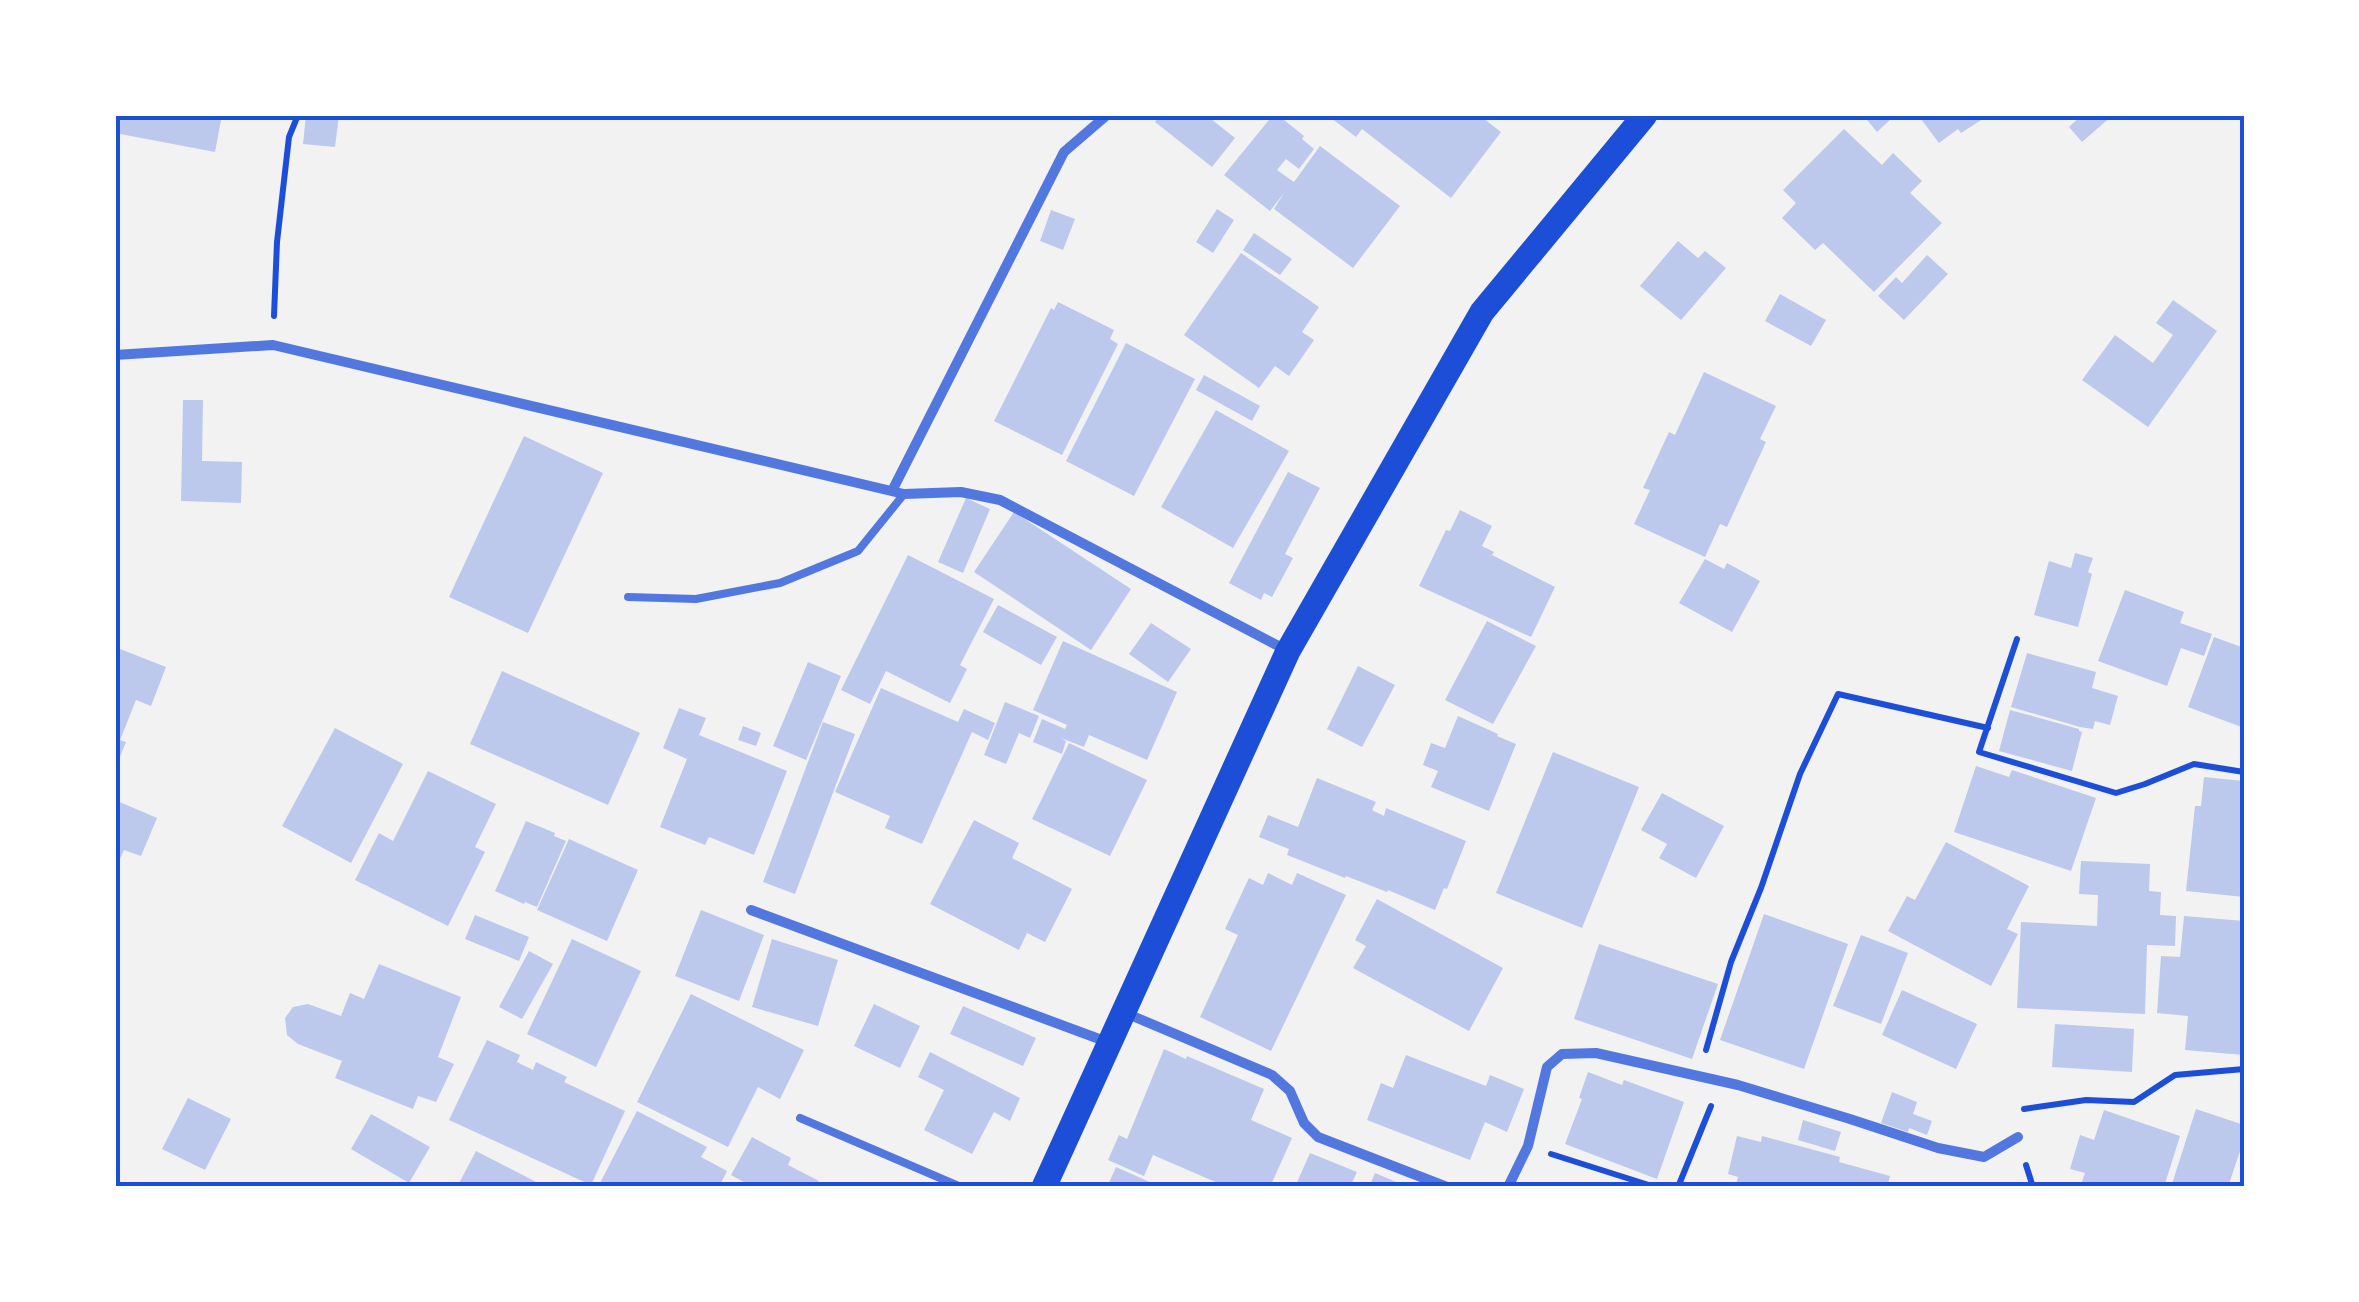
<svg xmlns="http://www.w3.org/2000/svg" width="2359" height="1302" viewBox="0 0 2359 1302" font-family="'Alegreya Sans',sans-serif">
	<style>
		.building { fill: #bdc9ec }
		.lines { fill: none; stroke-linecap: round; stroke-linejoin: round }
		.path { stroke: #1d4ed8; stroke-width: 6 }
		.service { stroke: #5277de; stroke-width: 8 }
		.minor { stroke: #5277de; stroke-width: 10 }
		.primary { stroke: #1d4ed8; stroke-width: 25 }
		.neatline { fill: none; stroke: #1d4ed8; stroke-width: 4 }
	</style>
	<rect width="100%" height="100%" fill="#f2f2f2"/>
	<path class="building" d="M115,115H222L215,152L115,133Z
		M306,115H339L335,147L303,144Z
		M1160,115H1206L1235,138L1212,167L1155,122Z
		M1273,115H1278L1304,136L1302,139L1314,149L1299,169L1286,159L1277,170L1294,182L1320,146L1400,206L1353,268L1274,209L1284,193L1270,211L1224,175Z
		M1327,115H1371L1373,117L1375,115H1479L1501,132L1451,198L1362,129L1356,137Z
		M1863,115H1888L1891,119L1877,132Z
		M1918,115H1989L1961,133L1958,129L1939,143Z
		M2082,115H2113L2082,142L2069,127Z
		M1844,129L1882,165L1893,153L1922,181L1910,193L1942,223L1874,292L1823,243L1815,250L1782,218L1796,203L1783,190Z
		M1217,209L1234,220L1213,253L1196,242Z
		M1051,210L1075,219L1063,250L1040,241Z
		M1254,233L1292,259L1280,275L1243,250Z
		M1678,241L1698,258L1705,251L1726,268L1681,320L1640,286Z
		M1241,253L1319,307L1302,332L1314,340L1289,376L1275,366L1259,388L1184,335Z
		M1927,255L1948,274L1904,320L1878,296L1896,277L1902,283Z
		M1780,294L1826,320L1811,346L1765,321Z
		M2173,300L2217,331L2148,427L2082,380L2115,335L2153,363L2173,335L2156,323Z
		M1058,302L1114,330L1110,339L1118,344L1062,455L994,421L1051,308L1054,310Z
		M1126,343L1195,379L1134,496L1066,461Z
		M1704,372L1776,406L1760,439L1766,442L1727,527L1720,524L1705,557L1634,524L1650,490L1643,488L1669,432L1675,435Z
		M1204,375L1260,406L1252,421L1196,390Z
		M183,400H203L202,461L242,462L241,503L181,501Z
		M1216,410L1289,451L1233,548L1161,507Z
		M524,436L603,473L528,633L449,597Z
		M1288,472L1320,488L1285,554L1293,558L1272,597L1264,593L1261,600L1229,583Z
		M966,498L990,509L963,573L938,562Z
		M1460,510L1492,526L1482,546L1494,552L1492,555L1555,587L1531,637L1419,586L1446,530L1450,531Z
		M1014,512L1131,589L1091,650L974,572Z
		M2075,553L2093,558L2088,572L2092,574L2078,627L2034,615L2049,561L2071,568Z
		M908,555L994,599L960,665L967,669L950,703L886,671L870,704L841,690Z
		M1705,559L1724,569L1727,563L1760,581L1732,632L1679,603Z
		M2125,590L2184,612L2180,623L2212,634L2204,656L2181,648L2167,686L2098,661Z
		M998,605L1057,637L1041,665L983,632Z
		M1487,621L1536,646L1493,724L1445,700Z
		M1151,623L1191,649L1168,682L1129,654Z
		M2214,637L2244,648V728L2188,707Z
		M1063,641L1177,692L1147,760L1089,735L1084,747L1061,738L1066,741L1062,754L1033,742L1042,719L1065,729L1067,725L1033,710Z
		M115,647L166,667L151,706L136,700L120,740L126,742L115,769Z
		M2027,653L2096,672L2092,688L2118,696L2110,725L2095,721L2093,729L2080,727L2011,707Z
		M808,662L841,676L806,760L773,746Z
		M1358,666L1395,685L1362,747L1327,729Z
		M502,671L640,733L608,805L470,744Z
		M881,688L958,722L964,709L995,723L988,740L972,732L922,844L885,828L890,816L835,792Z
		M1005,702L1039,716L1030,738L1019,733L1006,764L984,755Z
		M679,708L706,718L699,735L787,771L754,855L709,837L705,845L660,827L687,759L663,748Z
		M2010,710L2079,729V731L2082,732L2072,771L1999,751Z
		M1458,716L1498,734L1497,736L1516,744L1489,811L1431,787L1438,771L1423,765L1431,743L1445,748Z
		M823,722L855,734L795,894L763,882Z
		M743,726L761,733L756,746L738,740Z
		M335,728L403,764L351,863L282,826Z
		M1069,743L1147,780L1110,856L1032,819Z
		M1553,752L1639,787L1582,928L1496,893Z
		M1976,766L2009,777L2012,770L2096,798L2071,871L1954,832Z
		M428,771L496,804L475,847L485,852L448,926L355,880L379,833L393,841Z
		M2204,777L2244,781V897L2186,891L2195,806H2201Z
		M1317,778L1376,802L1372,810L1384,816L1386,808L1466,841L1447,889L1444,888L1435,910L1388,890L1387,892L1346,876L1345,878L1287,855L1289,849L1259,837L1268,815L1298,827Z
		M1662,793L1724,826L1696,878L1659,858L1667,844L1641,830Z
		M115,800L157,818L141,856L124,850L115,870Z
		M974,820L1019,843L1012,858L1072,889L1045,942L1027,933L1019,950L930,904Z
		M526,821L555,833L554,836L566,841L537,907L525,902L524,904L495,891Z
		M569,839L638,870L607,941L537,910Z
		M1946,842L2029,886L2007,929L2018,934L1991,986L1888,931L1907,896L1915,900Z
		M2081,861L2150,864L2149,891L2161,892L2160,915L2176,916L2175,946L2147,945L2145,1014L2017,1008L2021,922L2097,926L2098,895L2079,894Z
		M1268,873L1292,885L1297,873L1346,895L1271,1051L1200,1017L1238,935L1225,929L1249,878L1263,885Z
		M1377,899L1503,968L1469,1031L1353,968L1366,946L1355,940Z
		M701,910L764,935L739,1001L675,976Z
		M1764,914L1848,944L1804,1069L1720,1040Z
		M475,915L529,937L519,961L465,939Z
		M2184,916L2244,921V966L2240,1002H2244V1055L2185,1050L2188,1016L2157,1013L2161,956L2180,957Z
		M1861,935L1908,953L1881,1024L1833,1006Z
		M572,939L641,971L596,1067L527,1034Z
		M772,939L838,960L818,1026L752,1007Z
		M1599,944L1718,984L1692,1059L1574,1019Z
		M529,951L553,964L522,1019L499,1007Z
		M379,964L461,997L438,1057L454,1064L436,1102L418,1096L413,1109L335,1078L342,1061L298,1044L287,1035L285,1018L293,1007L308,1004L341,1016L350,993L364,999Z
		M1902,990L1977,1024L1956,1069L1882,1035Z
		M691,994L804,1050L780,1099L758,1087L728,1147L637,1102Z
		M874,1004L920,1026L900,1068L854,1046Z
		M963,1006L1036,1038L1023,1066L950,1034Z
		M2055,1024L2134,1029L2132,1072L2052,1067Z
		M487,1040L520,1055L517,1062L533,1070L536,1062L567,1077L564,1082L625,1111L591,1185L449,1120Z
		M1164,1049L1186,1059L1187,1056L1264,1089L1251,1120L1292,1138L1270,1187H1227L1153,1155L1144,1176L1108,1160L1119,1135L1127,1139Z
		M930,1052L1020,1098L1010,1121L994,1112L972,1154L924,1130L944,1090L918,1077Z
		M1406,1055L1486,1086L1490,1075L1524,1089L1507,1132L1485,1122L1470,1160L1367,1120L1381,1083L1393,1088Z
		M1588,1072L1622,1085L1624,1080L1684,1102L1657,1179L1565,1144L1582,1099L1579,1098Z
		M1892,1092L1917,1102L1913,1114L1932,1121L1927,1135L1909,1128L1908,1132L1881,1123Z
		M188,1098L231,1119L205,1170L162,1149Z
		M2196,1109L2244,1125V1139L2228,1187H2171Z
		M2104,1110L2180,1136L2164,1187H2080L2085,1173L2070,1169L2080,1135L2094,1140Z
		M637,1111L707,1147L701,1157L727,1171L719,1187H598Z
		M371,1114L430,1147L409,1183L351,1149Z
		M1803,1120L1841,1132L1835,1151L1798,1140Z
		M1737,1136L1761,1142L1762,1136L1840,1157L1839,1162L1890,1176L1887,1187H1735L1738,1177L1728,1174Z
		M752,1137L791,1158L788,1165L819,1181L816,1187H753L731,1175Z
		M476,1151L546,1187H457Z
		M1310,1153L1357,1172L1350,1187H1295Z
		M1116,1167L1161,1187H1107Z
		M1375,1173L1408,1187H1369Z"/>
	<g class="lines">
		<path class="path" d="M274,316L277,242L289,137L298,115
			M2017,639L1979,752L2116,793L2145,784L2194,764L2244,772
			M1706,1050L1731,962L1761,888L1800,774L1838,694L1988,728
			M2024,1109L2086,1100L2134,1102L2175,1075L2244,1069
			M1551,1154L1655,1187
			M2026,1165L2033,1187
			M1678,1187L1711,1106"/>
		<path class="service" d="M628,597L696,599L780,583L858,551L904,494
			M800,1118L961,1187"/>
		<path class="minor" d="M115,355L273,345L904,494L961,492L1000,500L1288,651
			M892,491L1064,152L1107,115
			M751,910L1110,1043
			M1123,1012L1272,1075L1290,1091L1304,1123L1318,1137L1447,1187
			M1508,1187L1528,1146L1547,1067L1562,1054L1596,1053L1738,1085L1850,1119L1938,1148L1984,1157L2018,1137"/>
		<path class="primary" d="M1044,1187L1288,651L1482,312L1645,115"/>
	</g>
	<rect width="2359" height="1302" fill="none" stroke="#ffffff" stroke-width="235"/>
	<rect x="118" y="118" width="2124" height="1066" class="neatline"/>
</svg>
